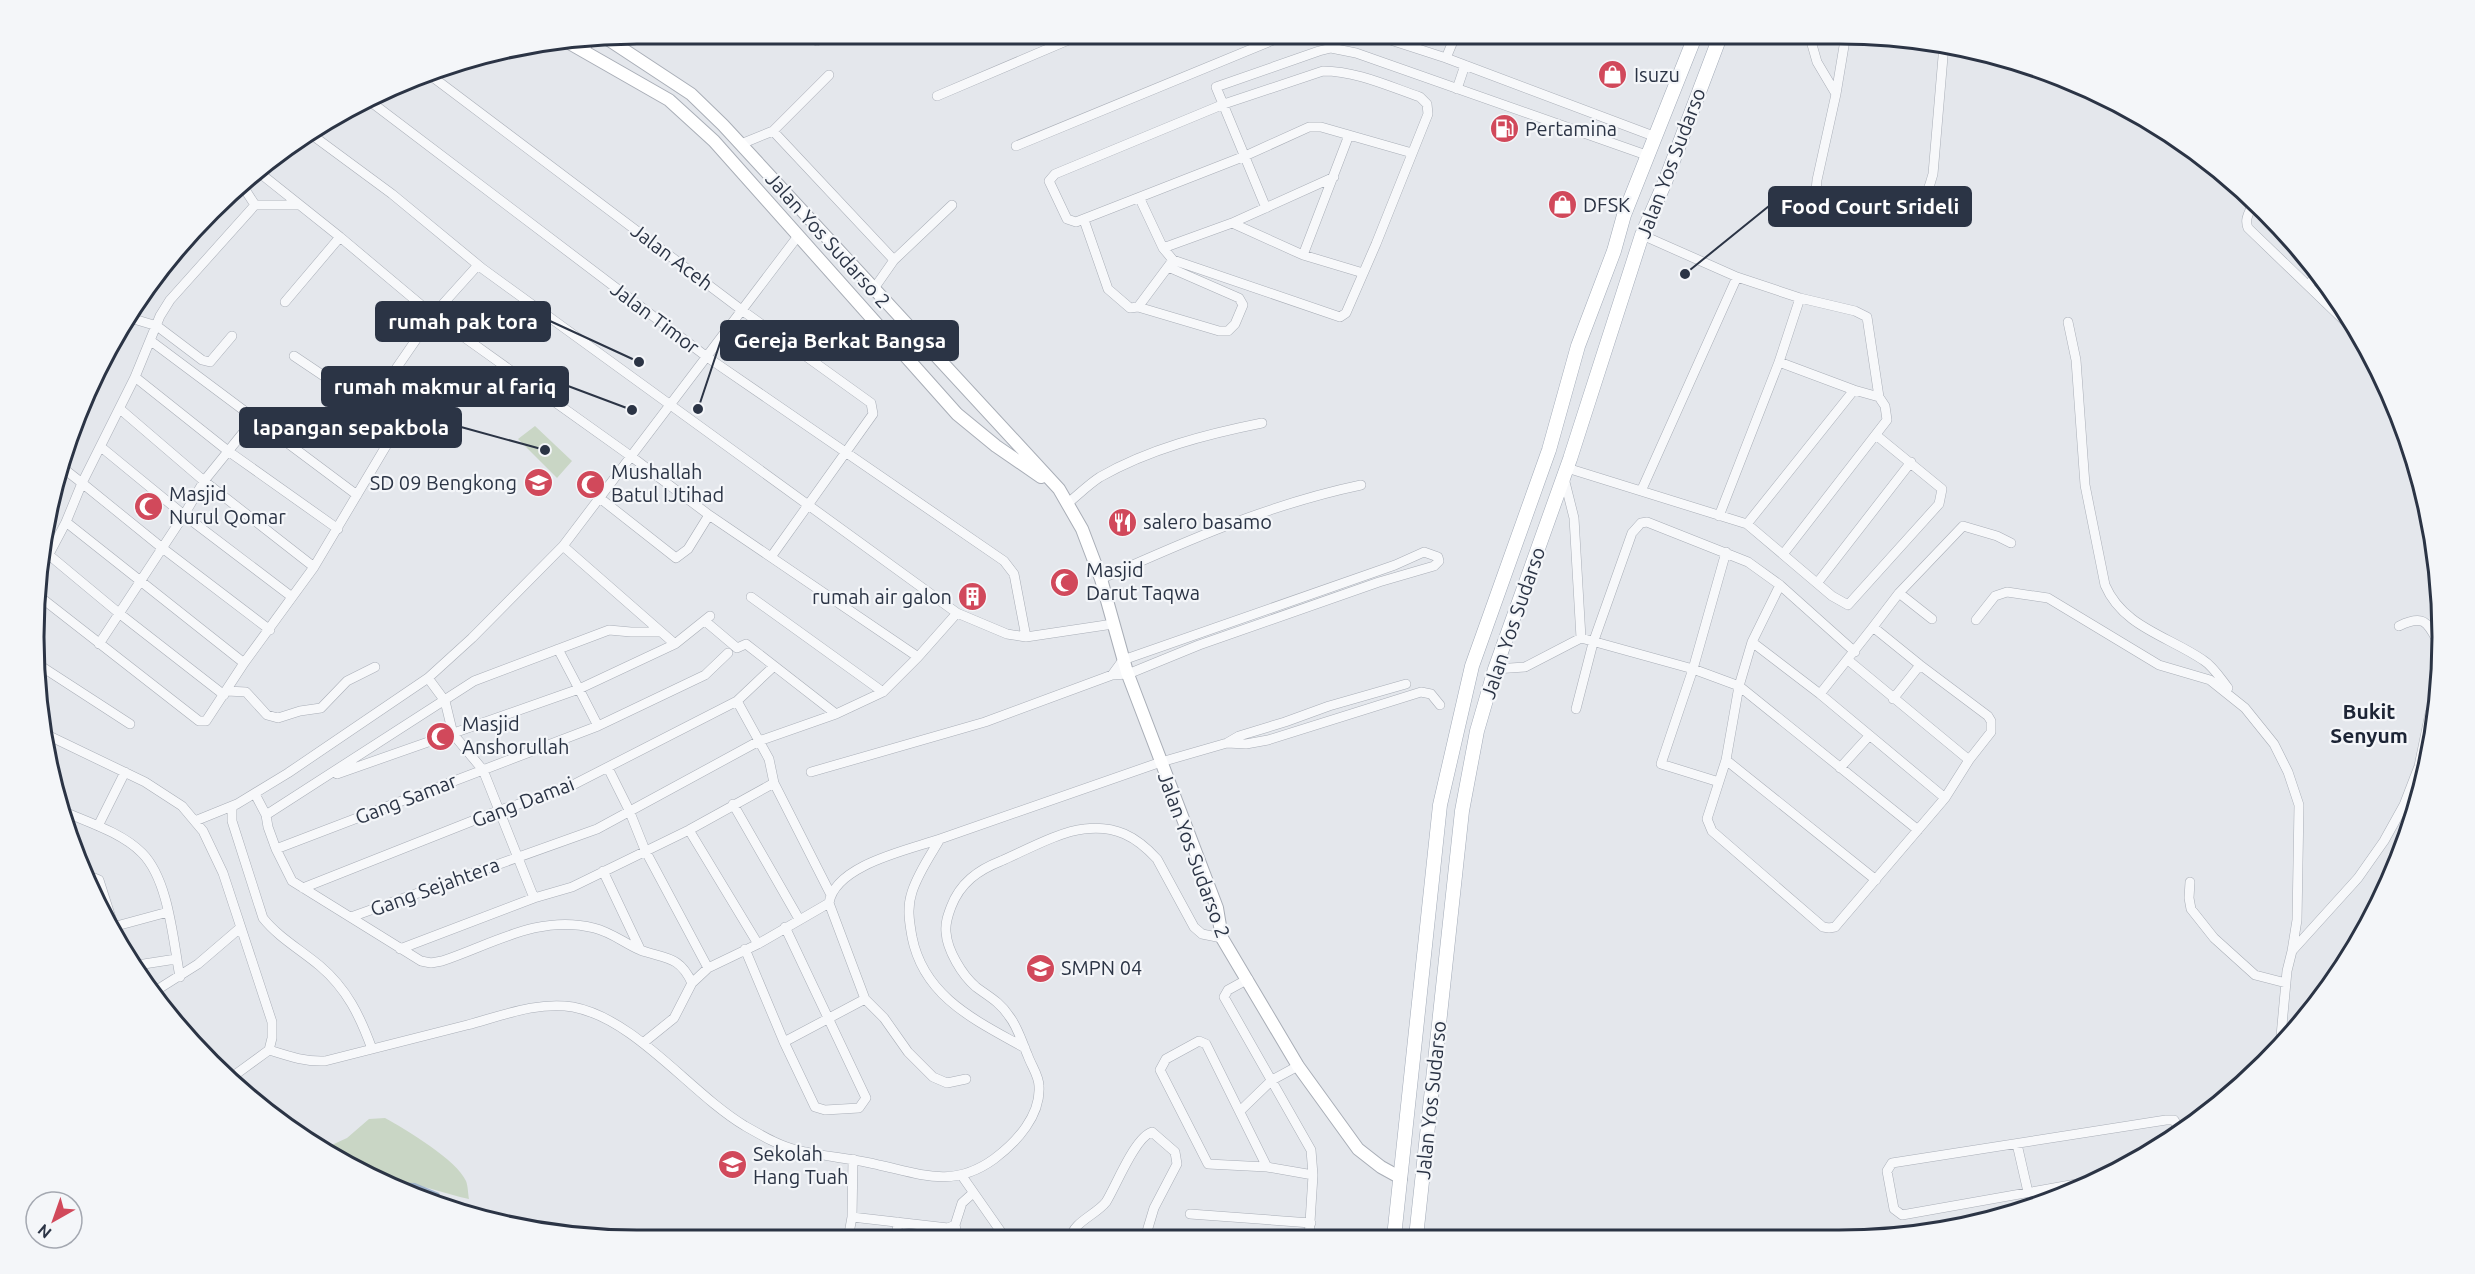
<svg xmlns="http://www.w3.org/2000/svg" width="2475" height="1274" viewBox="0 0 2475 1274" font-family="Ubuntu,sans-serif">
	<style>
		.green { fill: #c9d6c5 }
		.water { fill: #9fb4cc }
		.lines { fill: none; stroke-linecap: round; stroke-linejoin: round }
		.street-casing { stroke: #a9aeb7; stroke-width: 10 }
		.secondary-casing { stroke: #a9aeb7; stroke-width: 14 }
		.primary-casing { stroke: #a3abb8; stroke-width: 15 }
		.street { stroke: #f7f8fa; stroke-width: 9 }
		.secondary { stroke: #fff; stroke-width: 12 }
		.primary { stroke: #fff; stroke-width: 14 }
		.labels { text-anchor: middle; stroke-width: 4.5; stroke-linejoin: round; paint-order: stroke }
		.poi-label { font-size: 20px; fill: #2b3445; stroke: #f4f6f9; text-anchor: start }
		.street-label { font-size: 20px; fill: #2b3445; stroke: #f4f6f9 }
		.neighbourhood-label { font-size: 21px; font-weight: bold; fill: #1d2536; stroke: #f4f6f9 }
		.rim { fill: none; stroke: #2b3445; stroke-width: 3 }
		.leader { fill: none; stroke: #2b3445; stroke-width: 2 }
		.callout-dot { fill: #2b3445; stroke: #f4f6f9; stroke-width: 2 }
		.callout { fill: #2b3445; stroke: #2b3445; stroke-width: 2 }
		.callout-label { font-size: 21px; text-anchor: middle; font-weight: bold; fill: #fff }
	</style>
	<rect width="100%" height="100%" fill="#e4e7ec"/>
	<path class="green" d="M535,426L572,461L557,478L518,439Z
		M385,1118C405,1129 457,1160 466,1181C468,1186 468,1194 469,1199C445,1194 422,1184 397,1182L393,1187L370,1179L323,1149L347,1138L369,1119Z"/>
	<path class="water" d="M397,1182L415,1183L439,1193L446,1207L393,1187Z"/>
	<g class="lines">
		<defs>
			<path id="street" d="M807,33L817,41L819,33
				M1372,34L1446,58L1656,137
				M1809,34L1817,62L1836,94
				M1846,34L1836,94L1817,180L1816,191L1820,201L1898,221C1919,217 1928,193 1933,174L1944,45
				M1446,58L1456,34
				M426,72L743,311L871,403L873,414L771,557
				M1457,89L1465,65
				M937,96L1085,33
				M367,99L707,357L1004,561L1014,574L1026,637
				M773,131L894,260
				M308,132L392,194L483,269L957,613L1007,634L1026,637L1113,624
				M741,144L773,131L829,75
				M1016,146L1288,34
				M256,170L340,237L433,315L632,457L709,515L918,657L957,613
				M239,186L246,191L255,205H297
				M1140,199L1163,248L1173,260L1340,317L1346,313L1376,244L1428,114L1427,104L1420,97C1388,86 1356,71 1323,71L1224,104L1055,174L1049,181L1067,219L1076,222L1245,156L1309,127H1321L1412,153
				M2253,203C2250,212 2244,218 2248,228L2355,331L2359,332
				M1266,208L1216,87L1319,51L1331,48L1356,53L1649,156
				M1084,220L1108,289L1130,308L1138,307L1170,264
				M1232,223L1303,255L1363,273
				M1642,235L1737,277L1800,298L1779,362L1719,516
				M1163,248L1232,223L1334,177
				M1303,255L1349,135
				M2308,285L2318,274
				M873,290L894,260L952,205
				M1800,298L1855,311L1867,317L1879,397
				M285,302L340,237
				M1138,307L1219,331H1228L1235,324L1243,305L1239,298L1168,267
				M127,317L157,326L202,360L210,362L232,336
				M2068,322L2076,360L2085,485L2105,585C2123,627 2168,636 2203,660C2213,666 2221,679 2228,688
				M151,341L357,495
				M294,356L367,405
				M1779,362L1854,390L1879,397L1885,406L1887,420L1784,553
				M135,377L228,451L338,529
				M120,409L204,481L314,567
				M101,447L184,515L292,597
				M59,465L82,483L135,377L160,316L170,300L255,205
				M1567,468L1747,524L1832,596L1848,605L1939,504L1942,489L1876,435
				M1564,478L1574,518L1581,638
				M1642,489L1737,277
				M601,499L676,558L688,549L709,515
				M1068,503C1078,495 1089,484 1100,477C1149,449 1207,434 1262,423
				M66,522L244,663
				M1747,524L1854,390
				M563,546L675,644
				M49,555L120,614L224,695
				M38,575L66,522L82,483L161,547L270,630
				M1101,579C1186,541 1270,504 1361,485
				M1818,582L1911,462
				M35,593L199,721H206L244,663L314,567L389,441L391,429L385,420L367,405L391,376L433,315L478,265
				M1899,593L1932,619
				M751,597L883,692
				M1976,620L1995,596L2007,592L2048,598L2159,665L2210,680L2245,708L2274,744L2288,772L2299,805L2297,920L2292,951
				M705,621L737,648L746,644L836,714
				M2399,626C2426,613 2428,624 2440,646
				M1873,627L1899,593L1963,526L1997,536L2011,543
				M1752,642L1820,694L1945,798
				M99,644L184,515L204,481L255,418
				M1848,660L1969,760
				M36,663L130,724
				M1495,669L1525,667L1581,638L1693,669L1739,686L1918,830
				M428,678L445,701L453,734L483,770L534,898
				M227,691L246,692L267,715L278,718L300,711L321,708L347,681L375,667
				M1820,694L1873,627L1920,665L1988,716L1991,721V732L1969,760L1945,798L1835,927L1829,928L1823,927L1712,831L1707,819L1726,760L1739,686L1752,642L1780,585L1855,652
				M1893,699L1920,665
				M1576,709L1593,643L1632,533L1641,523L1647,522L1748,562L1780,585
				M598,726L579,689L675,644L710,616
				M41,732L145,782L182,806L203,831L223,873L272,1022V1038L269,1050
				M1227,743L1246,744L1268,740L1421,692L1431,694L1440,705
				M1726,760L1876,880
				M608,768L629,810L645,850L708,968
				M1840,768L1869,736
				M811,772L985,722L1112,675L1128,674L1199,645L1379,582L1434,566L1439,561L1438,557L1424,552L1395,565L1123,660L1112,675
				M337,774L579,689L558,649
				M1719,782L1661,764L1693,669L1726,552
				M774,783L831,895
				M255,794L266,815L268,827L276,849L292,881L421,961L431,963L442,961C493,944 539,914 594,928C611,932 624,943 640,950C665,959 679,955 692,983
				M733,804L799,919
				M232,807V821L263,918C278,937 301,950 320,966C347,989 360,1016 372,1049
				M60,810C87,822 121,832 142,853C169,880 173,941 180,977
				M266,815L474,681L609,630L631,632H661
				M195,821L237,804L288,773L428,678L472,638L563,546L798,236
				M98,826L125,772
				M689,830L758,944
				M276,849L598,726L705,675L728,653
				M603,871L640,949
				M86,880L94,878L99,880L114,927
				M2190,882L2189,898L2191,909L2214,938L2255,975L2286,983
				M303,888L500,810L563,790L737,701L773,667
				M829,903L865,999L884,1018L908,1052L933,1077L947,1083L966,1079
				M351,917L597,829L759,741L836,714L883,692L918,657
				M109,928L168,912
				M400,949L534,898L572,887L689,830L774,783L769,759L737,701
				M745,949L784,1042L815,1107L825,1110L859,1108L866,1098L785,927
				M131,966L176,959
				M1248,979L1228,990L1224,997L1311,1150L1313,1175L1309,1238
				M152,993L198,964L240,928
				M784,1042L865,999
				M643,1043L674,1018L692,983L708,968L758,944L829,903C835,865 908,850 940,839
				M2280,1047L2287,971L2292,951L2358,878L2384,841L2404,805L2419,766L2430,713L2438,693
				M1025,1048C975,1020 924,997 912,937C909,920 907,907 912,892C918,873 930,856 940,839L1161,762L1227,743L1239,736L1285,722L1329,706L1406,684
				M228,1080L269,1050C288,1056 305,1062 325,1061C372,1049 419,1037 467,1025C501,1016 538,1001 573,1007C636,1019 690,1093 745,1126C761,1135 779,1146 797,1150C824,1157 852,1158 879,1165C923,1175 954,1188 994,1159C1017,1142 1041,1115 1039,1086C1039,1076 1031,1065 1028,1056C1022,1043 1018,1027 1009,1016C1000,1002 988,996 976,987C962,975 947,950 946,932C945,923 948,915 951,907C960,883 978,870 1001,861C1024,851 1061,831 1084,829C1115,825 1136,836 1157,859L1194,927L1202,934L1222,938
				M1240,1111L1272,1080L1298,1066
				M2017,1144L2028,1192
				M1267,1167L1206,1044L1199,1041L1166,1059L1160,1070L1208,1164L1267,1167L1313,1175
				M962,1176L1006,1239
				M2093,1181L1902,1215L1894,1209L1887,1171L1892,1163L2166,1120H2174L2180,1131
				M1190,1214L1311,1223
				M852,1217L948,1228L955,1225L962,1203L973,1193
				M955,1225L958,1239
				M1071,1238C1072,1223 1097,1214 1106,1202C1116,1186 1135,1137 1152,1132L1175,1152L1177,1164L1154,1208L1145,1238
				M848,1239L852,1217L853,1159
				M896,1239L898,1222"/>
			<path id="secondary" d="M603,36L691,94L723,125L1059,489L1082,529L1101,579L1127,672L1217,908L1222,938L1298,1066L1358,1149L1381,1167L1401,1178
				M564,40L669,100L714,141L957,414L996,446L1041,477
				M582,50L590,38"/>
			<path id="primary" d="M1394,1237L1440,805L1472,666L1549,450L1578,346L1614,251L1624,215L1696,34
				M1416,1237L1462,811L1477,731L1495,669L1570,459L1642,235L1665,182L1721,34"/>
		</defs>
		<use href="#street" class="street-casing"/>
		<use href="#secondary" class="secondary-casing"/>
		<use href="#primary" class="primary-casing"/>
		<use href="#street" class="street"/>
		<use href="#secondary" class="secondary"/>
		<use href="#primary" class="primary"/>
	</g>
	<defs>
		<symbol id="shop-disc" viewBox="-11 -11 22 22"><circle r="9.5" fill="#d1495b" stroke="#f4f6f9"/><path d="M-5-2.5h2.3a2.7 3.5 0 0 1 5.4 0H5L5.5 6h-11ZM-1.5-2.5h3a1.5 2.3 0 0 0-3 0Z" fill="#fff"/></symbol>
		<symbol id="fuel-disc" viewBox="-11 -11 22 22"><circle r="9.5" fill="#d1495b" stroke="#f4f6f9"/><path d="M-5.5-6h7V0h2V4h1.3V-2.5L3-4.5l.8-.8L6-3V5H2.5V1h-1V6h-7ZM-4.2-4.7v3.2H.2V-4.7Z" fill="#fff"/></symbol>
		<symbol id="school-disc" viewBox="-11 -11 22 22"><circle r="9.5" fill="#d1495b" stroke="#f4f6f9"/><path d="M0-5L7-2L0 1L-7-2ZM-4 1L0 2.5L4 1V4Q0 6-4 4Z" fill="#fff"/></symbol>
		<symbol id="mosque-disc" viewBox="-11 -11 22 22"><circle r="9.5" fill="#d1495b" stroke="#f4f6f9"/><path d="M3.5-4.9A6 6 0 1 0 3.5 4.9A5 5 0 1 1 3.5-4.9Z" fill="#fff"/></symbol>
		<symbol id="restaurant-disc" viewBox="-11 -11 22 22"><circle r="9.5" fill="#d1495b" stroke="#f4f6f9"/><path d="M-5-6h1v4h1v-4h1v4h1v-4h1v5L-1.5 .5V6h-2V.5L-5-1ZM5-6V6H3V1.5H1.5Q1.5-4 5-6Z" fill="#fff"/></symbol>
		<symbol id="building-disc" viewBox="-11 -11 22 22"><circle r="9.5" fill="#d1495b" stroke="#f4f6f9"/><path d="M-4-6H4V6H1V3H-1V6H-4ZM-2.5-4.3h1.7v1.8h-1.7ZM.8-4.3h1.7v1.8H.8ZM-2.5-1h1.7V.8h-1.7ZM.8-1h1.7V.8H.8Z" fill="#fff"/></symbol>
	</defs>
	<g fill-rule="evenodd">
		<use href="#shop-disc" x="1596" y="58" width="33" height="33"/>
		<use href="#fuel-disc" x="1488" y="112" width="33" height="33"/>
		<use href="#shop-disc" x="1546" y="188" width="33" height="33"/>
		<use href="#school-disc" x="522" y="466" width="33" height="33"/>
		<use href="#mosque-disc" x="574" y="468" width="33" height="33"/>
		<use href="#mosque-disc" x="132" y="490" width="33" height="33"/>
		<use href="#restaurant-disc" x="1106" y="506" width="33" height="33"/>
		<use href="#mosque-disc" x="1048" y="566" width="33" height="33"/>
		<use href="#building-disc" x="956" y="580" width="33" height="33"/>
		<use href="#mosque-disc" x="424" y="720" width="33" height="33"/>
		<use href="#school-disc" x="1024" y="952" width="33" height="33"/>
		<use href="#school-disc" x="716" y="1148" width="33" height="33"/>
	</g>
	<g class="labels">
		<g class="poi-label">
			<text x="1634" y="82">Isuzu</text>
			<text x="1525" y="136">Pertamina</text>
			<text x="1583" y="212">DFSK</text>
			<text x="611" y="479">Mushallah<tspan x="611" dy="23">Batul IJtihad</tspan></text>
			<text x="517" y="490" text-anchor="end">SD 09 Bengkong</text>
			<text x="169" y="501">Masjid<tspan x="169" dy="23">Nurul Qomar</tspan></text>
			<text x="1143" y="529">salero basamo</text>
			<text x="1086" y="577">Masjid<tspan x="1086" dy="23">Darut Taqwa</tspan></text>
			<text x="952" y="604" text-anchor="end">rumah air galon</text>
			<text x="462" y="731">Masjid<tspan x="462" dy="23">Anshorullah</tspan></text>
			<text x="1061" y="975">SMPN 04</text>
			<text x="753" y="1161">Sekolah<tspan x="753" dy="23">Hang Tuah</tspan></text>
		</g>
		<g class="street-label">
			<text transform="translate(1671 163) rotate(-69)" y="7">Jalan Yos Sudarso</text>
			<text transform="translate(828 240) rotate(48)" y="7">Jalan Yos Sudarso 2</text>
			<text transform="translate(672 257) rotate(37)" y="7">Jalan Aceh</text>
			<text transform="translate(655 318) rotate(37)" y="7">Jalan Timor</text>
			<text transform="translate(1513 623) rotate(-71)" y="7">Jalan Yos Sudarso</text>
			<text transform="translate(406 799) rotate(-21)" y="7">Gang Samar</text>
			<text transform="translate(523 802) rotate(-21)" y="7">Gang Damai</text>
			<text transform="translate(1194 855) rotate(70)" y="7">Jalan Yos Sudarso 2</text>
			<text transform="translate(435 887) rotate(-20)" y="7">Gang Sejahtera</text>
			<text transform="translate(1431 1100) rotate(-84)" y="7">Jalan Yos Sudarso</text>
		</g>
		<g class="neighbourhood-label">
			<text x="2369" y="719">Bukit<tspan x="2369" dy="24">Senyum</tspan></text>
		</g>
	</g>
	<path d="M0 0H2475V1274H0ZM637 44H1839A593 593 0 0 1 2432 637V637A593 593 0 0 1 1839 1230H637A593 593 0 0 1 44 637V637A593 593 0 0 1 637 44Z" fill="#f4f6f9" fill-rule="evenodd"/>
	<path class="rim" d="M637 44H1839A593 593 0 0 1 2432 637V637A593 593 0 0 1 1839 1230H637A593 593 0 0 1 44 637V637A593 593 0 0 1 637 44Z"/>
	<path class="leader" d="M1685 274L1769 206M639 362L550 321M698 409L721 340M632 410L568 386M545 450L461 427"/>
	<g class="callout-dot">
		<circle cx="1685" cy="274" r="6"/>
		<circle cx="639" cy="362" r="6"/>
		<circle cx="698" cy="409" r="6"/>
		<circle cx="632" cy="410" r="6"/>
		<circle cx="545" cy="450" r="6"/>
	</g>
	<g class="callout">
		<rect x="1769" y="187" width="202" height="39" rx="6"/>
		<rect x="376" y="302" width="174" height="39" rx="6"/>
		<rect x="721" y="321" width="237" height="39" rx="6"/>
		<rect x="322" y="367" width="246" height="39" rx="6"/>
		<rect x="240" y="408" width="221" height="39" rx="6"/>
	</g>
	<g class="callout-label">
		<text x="1870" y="214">Food Court Srideli</text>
		<text x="463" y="329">rumah pak tora</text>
		<text x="840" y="348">Gereja Berkat Bangsa</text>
		<text x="445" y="394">rumah makmur al fariq</text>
		<text x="351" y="435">lapangan sepakbola</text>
	</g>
	<g transform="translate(54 1220) rotate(220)"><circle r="28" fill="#f4f6f9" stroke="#a4a8b1" stroke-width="1.5"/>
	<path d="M0-4.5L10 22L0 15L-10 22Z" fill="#d1495b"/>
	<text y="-9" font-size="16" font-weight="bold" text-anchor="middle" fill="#2b3445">N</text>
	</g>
</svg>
